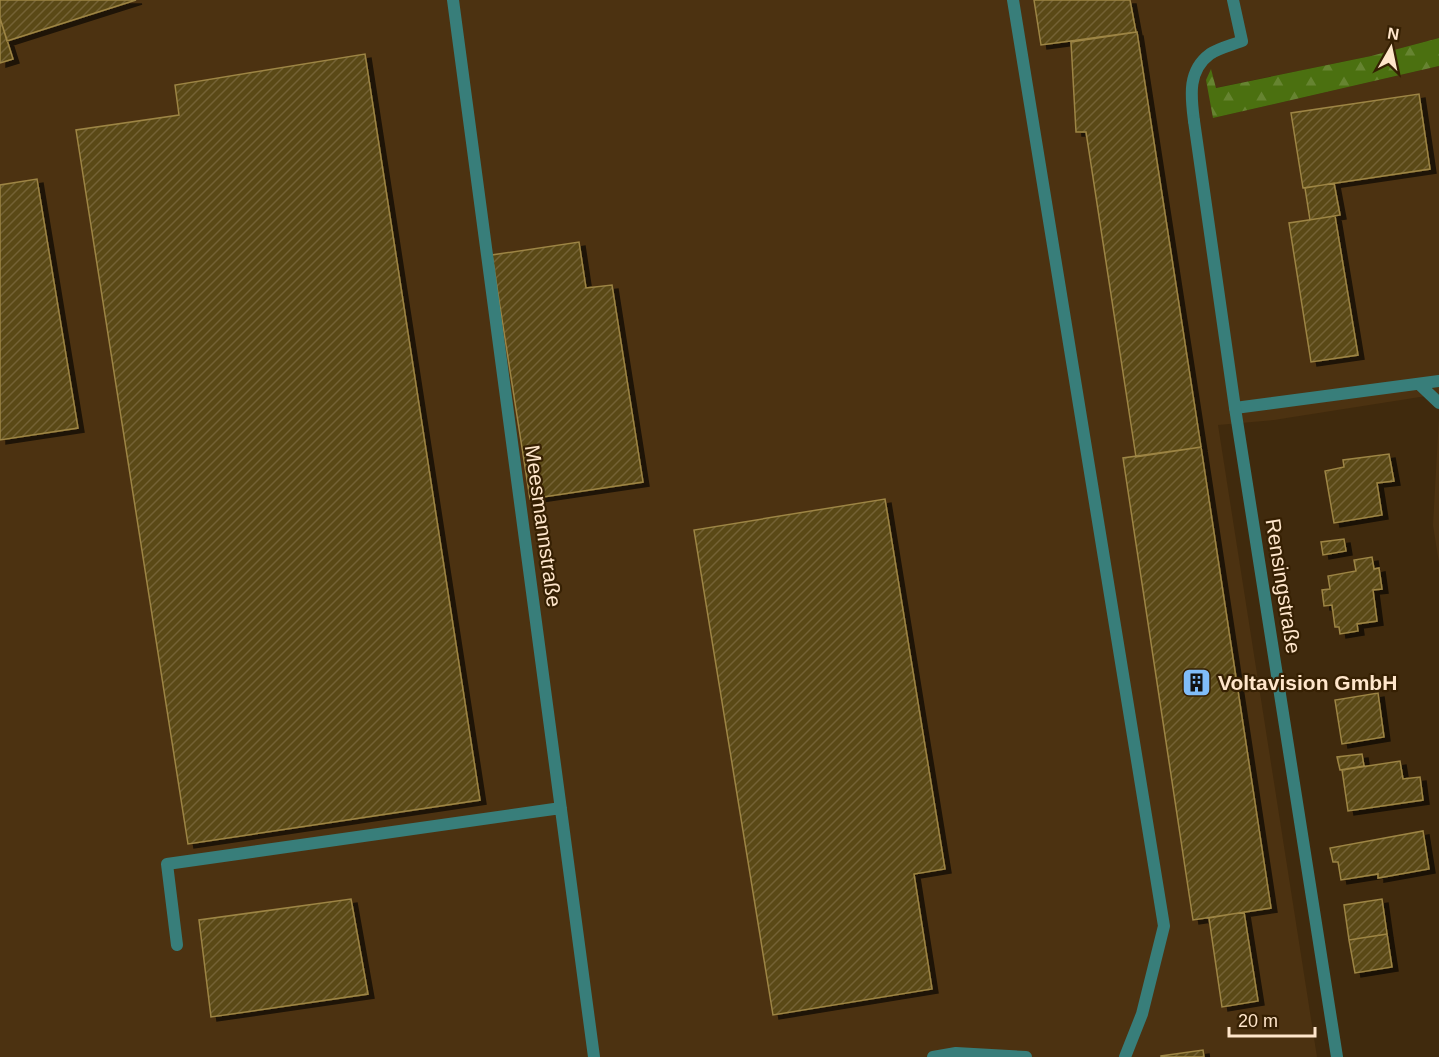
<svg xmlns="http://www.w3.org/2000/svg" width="1439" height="1057" viewBox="0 0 1439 1057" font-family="Helvetica,sans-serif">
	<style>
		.built { fill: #4c3211 }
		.forest { fill: url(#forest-firs) }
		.building { fill: url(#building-hatch); stroke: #9d8544; stroke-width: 1.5; filter: url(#shadow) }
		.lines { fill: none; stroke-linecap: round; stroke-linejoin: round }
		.service { stroke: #387e7a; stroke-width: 12 }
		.minor { stroke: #387e7a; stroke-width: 12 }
		.labels { text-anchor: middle; stroke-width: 4.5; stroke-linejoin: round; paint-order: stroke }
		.street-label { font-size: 21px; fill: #ffe6cb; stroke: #362003 }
		.poi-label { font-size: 21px; font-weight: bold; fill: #ffe6cb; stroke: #362003; text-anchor: start }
	</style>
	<defs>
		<pattern id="forest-firs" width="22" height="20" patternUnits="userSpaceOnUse" patternTransform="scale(1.5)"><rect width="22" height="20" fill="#4b7010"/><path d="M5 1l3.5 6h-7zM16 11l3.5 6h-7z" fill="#668431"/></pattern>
		<pattern id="building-hatch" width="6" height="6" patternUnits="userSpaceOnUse" patternTransform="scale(1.5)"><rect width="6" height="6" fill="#5a4815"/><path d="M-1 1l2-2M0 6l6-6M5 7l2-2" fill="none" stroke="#736236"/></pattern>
		<filter id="shadow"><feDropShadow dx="6" dy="4" stdDeviation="0" flood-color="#0009"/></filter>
	</defs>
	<rect width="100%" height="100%" fill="#402a0d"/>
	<path class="built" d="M0,0H1439V38L1371,56L1215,88L1211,70L1213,118L1439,66V394L1274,420L1218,425L1317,1057H0Z
		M1439,417V563L1433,525Z"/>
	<path class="forest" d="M1439,38V66L1213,118L1206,80L1211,69L1216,88L1371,56Z"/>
	<path class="building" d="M0,0H136L7,41L0,18Z
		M1034,0H1130L1136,32L1041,45Z
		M0,18L13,59L0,63Z
		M1137,32L1201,447L1136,457L1086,132H1076L1071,42Z
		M365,54L480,800L188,844L76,130L179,115L175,85Z
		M1419,94L1430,169L1303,188L1291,113Z
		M37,179L78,428L0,440V185Z
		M1334,183L1340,215L1310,220L1305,188Z
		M1335,216L1358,355L1311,362L1289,223Z
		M579,242L586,288L612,285L643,482L530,499L492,255Z
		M1201,447L1271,908L1193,920L1123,458Z
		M1389,454L1394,481L1377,483L1382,515L1334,523L1325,471L1344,467L1343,460Z
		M885,499L945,869L914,874L932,989L773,1015L694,530Z
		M1344,539L1346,551L1323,555L1321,542Z
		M1372,557L1374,569L1379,568L1382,589L1373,590L1377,621L1357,624L1358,631L1340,634L1339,627H1335L1332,605L1324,606L1322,590L1330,589L1328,576L1356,571L1354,560Z
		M1378,693L1384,737L1342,744L1335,700Z
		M1362,754L1364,766L1340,770L1337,757Z
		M1400,761L1403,779L1420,777L1423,800L1348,811L1342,770Z
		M1423,831L1429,869L1378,878V874L1341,880L1338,862H1333L1330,848Z
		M351,899L368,994L211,1017L199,920Z
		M1382,899L1387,934L1349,940L1344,905Z
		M1244,912L1258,1001L1222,1007L1209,918Z
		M1387,934L1392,967L1355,973L1349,940Z
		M1203,1050L1204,1057H1161V1056Z"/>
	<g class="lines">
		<path class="service" d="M453,0L594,1057
			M1013,0L1164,926L1142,1014L1125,1057
			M1194,121C1191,97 1187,71 1210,54C1219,48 1232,45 1242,41L1233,0
			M1419,384L1439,403
			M1235,408L1439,381
			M177,945L167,864L561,808
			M933,1057L956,1053L1026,1057"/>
		<path class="minor" d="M1194,121L1235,408L1337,1057"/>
	</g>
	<defs>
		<symbol id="building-square" viewBox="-11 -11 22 22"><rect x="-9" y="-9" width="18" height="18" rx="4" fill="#80bdfa" stroke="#362003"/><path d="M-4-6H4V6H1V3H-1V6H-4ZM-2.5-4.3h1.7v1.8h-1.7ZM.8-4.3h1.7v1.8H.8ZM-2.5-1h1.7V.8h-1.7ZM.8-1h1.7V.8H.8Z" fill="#111"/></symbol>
	</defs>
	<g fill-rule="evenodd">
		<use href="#building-square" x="1180" y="666" width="33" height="33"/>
	</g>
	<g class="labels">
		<g class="street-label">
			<text transform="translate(543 526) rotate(82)" y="7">Meesmannstraße</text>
			<text transform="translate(1283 586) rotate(81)" y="7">Rensingstraße</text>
		</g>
		<g class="poi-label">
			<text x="1218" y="690">Voltavision GmbH</text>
		</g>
	</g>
	<g transform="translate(1391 48) rotate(9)" stroke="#362003" stroke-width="4.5" paint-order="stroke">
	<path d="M0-4.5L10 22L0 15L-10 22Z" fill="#ffe6cb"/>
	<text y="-9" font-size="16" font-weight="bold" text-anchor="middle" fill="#ffe6cb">N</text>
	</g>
	<path d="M1229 1027v9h86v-9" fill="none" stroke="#ffe6cb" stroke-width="3"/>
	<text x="1238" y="1027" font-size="18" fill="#ffe6cb" stroke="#362003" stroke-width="4.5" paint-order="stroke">20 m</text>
</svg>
